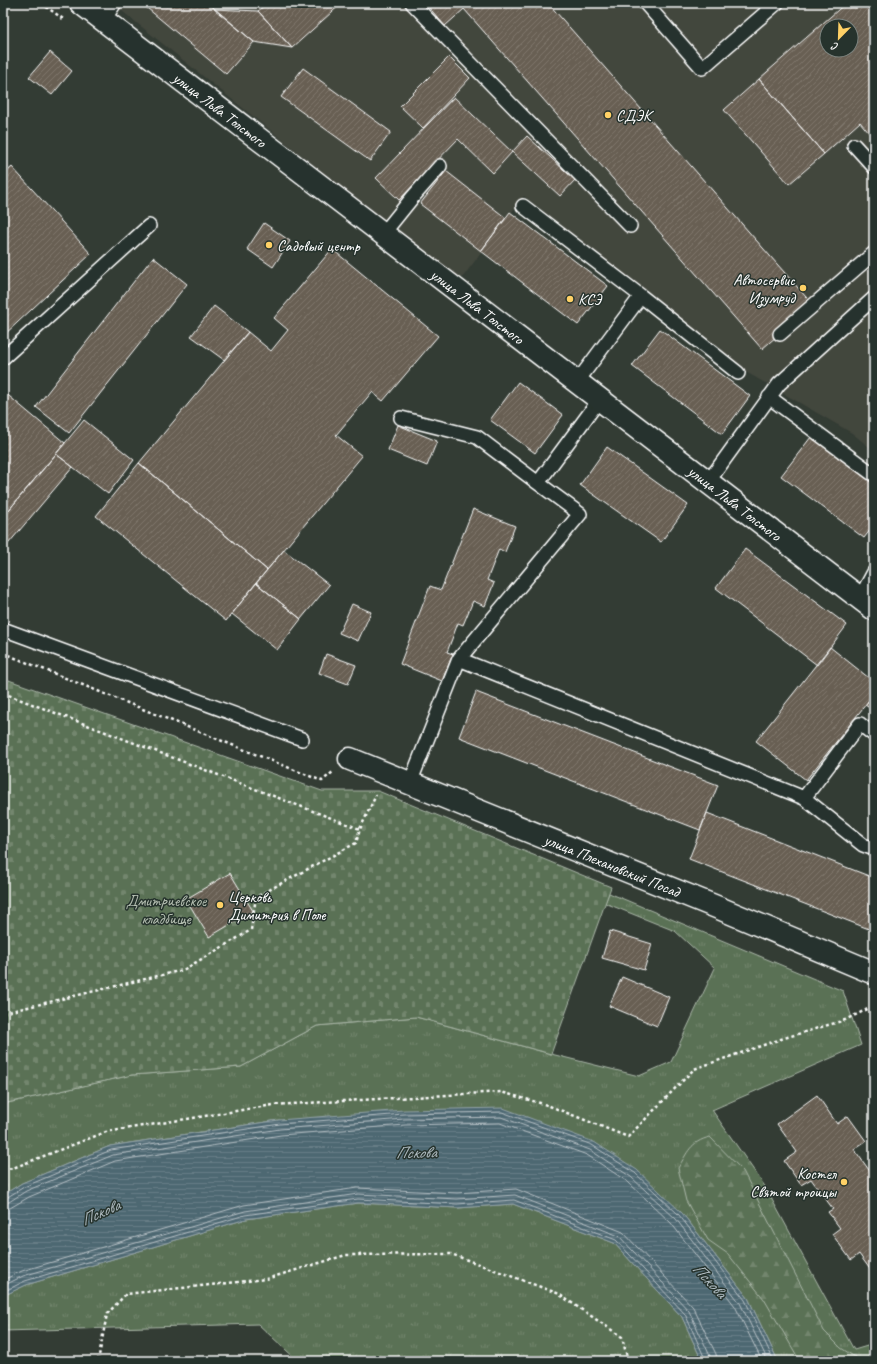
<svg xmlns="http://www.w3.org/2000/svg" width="877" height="1364" viewBox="0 0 877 1364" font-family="Caveat,sans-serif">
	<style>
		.built { fill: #43463d; fill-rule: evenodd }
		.grass { fill: url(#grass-tufts); stroke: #acb8aa }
		.forest { fill: url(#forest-firs); stroke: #acb8aa }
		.cemetery { fill: url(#cemetery-stones); stroke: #acb8aa }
		.water { fill: url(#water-rules); stroke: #94a4aa }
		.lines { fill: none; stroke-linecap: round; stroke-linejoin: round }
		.shore { stroke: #b8c2c7; stroke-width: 1 }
		.building { fill: url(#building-hatch); stroke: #fff; fill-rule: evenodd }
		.lane-casing { stroke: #fff; stroke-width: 16 }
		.street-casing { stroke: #fff; stroke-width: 25 }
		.path { stroke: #fff; stroke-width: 2.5; stroke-dasharray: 3 3; stroke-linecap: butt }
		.lane { stroke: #26332d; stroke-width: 13 }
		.street { stroke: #26332d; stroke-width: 22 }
		.poi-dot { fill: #ffd166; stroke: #26332d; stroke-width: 1.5 }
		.labels { text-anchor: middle; stroke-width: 3; stroke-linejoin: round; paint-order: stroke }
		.street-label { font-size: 16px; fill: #fff; stroke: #26332d }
		.poi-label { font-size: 16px; fill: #fff; stroke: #26332d; text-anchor: start }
		.park-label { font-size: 16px; fill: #b5bfb2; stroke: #26332d }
		.water-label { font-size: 17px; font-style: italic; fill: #afbbc0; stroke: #26332d }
	</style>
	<defs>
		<pattern id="grass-tufts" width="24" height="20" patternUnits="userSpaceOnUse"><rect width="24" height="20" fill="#5a7155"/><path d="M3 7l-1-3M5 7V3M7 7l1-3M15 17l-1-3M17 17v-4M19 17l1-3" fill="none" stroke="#73866e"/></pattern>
		<pattern id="forest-firs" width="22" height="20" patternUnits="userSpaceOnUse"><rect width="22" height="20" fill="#5a7155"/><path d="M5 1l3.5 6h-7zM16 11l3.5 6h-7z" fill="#73866e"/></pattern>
		<pattern id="cemetery-stones" width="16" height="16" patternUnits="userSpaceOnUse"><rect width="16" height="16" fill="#5a7155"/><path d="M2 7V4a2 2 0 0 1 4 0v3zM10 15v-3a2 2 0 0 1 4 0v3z" fill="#73866e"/></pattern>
		<pattern id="water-rules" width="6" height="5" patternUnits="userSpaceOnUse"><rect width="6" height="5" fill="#4d6772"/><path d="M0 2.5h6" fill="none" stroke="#687e87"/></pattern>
		<pattern id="building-hatch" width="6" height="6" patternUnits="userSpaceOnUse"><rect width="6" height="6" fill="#685f52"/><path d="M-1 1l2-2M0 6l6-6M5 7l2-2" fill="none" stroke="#7f776c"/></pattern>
	</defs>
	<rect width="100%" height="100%" fill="#333c34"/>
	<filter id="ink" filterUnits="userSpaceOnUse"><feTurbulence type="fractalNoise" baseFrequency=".025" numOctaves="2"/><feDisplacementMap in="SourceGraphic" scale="8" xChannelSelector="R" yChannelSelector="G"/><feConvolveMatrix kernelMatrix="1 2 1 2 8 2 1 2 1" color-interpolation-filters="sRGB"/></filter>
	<g filter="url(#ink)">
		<path class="built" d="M112,3H874V451L852,433L746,372L524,196L459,282ZM827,26H851V50H827Z"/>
		<path class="grass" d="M609,893L843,991L861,1045L712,1110L764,1185L854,1350L874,1344V1361H778L748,1298L682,1213L279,1120L110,1146L22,1183L3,1195V1104L132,1075L241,1067L317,1026L416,1017L551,1054L639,1076L671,1062L715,968L675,931L605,903Z
			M358,1203L458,1208L513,1204L614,1243L682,1317L702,1361H298L258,1324L3,1331V1296L26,1285L246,1219Z"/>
		<path class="forest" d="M710,1137L743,1171L824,1331L841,1348L861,1361H800L764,1299L728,1254L708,1240L686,1201L678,1168C688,1152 690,1142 710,1137Z"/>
		<path class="cemetery" d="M3,678L322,791H378L611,887L551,1054L416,1017L317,1026L241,1067L132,1075L3,1104Z"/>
		<path class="water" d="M503,1108L594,1142L637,1170L682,1213L748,1298L778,1361H702L682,1317L614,1243L513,1204L458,1208L358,1203L246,1219L26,1285L3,1296V1195L22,1183L110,1146L279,1120L404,1110Z"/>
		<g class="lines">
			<path class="shore" d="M3,1198H6L24,1187L111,1150L280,1124L404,1114L502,1112L592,1145L635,1173L679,1215L745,1300L774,1361
				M3,1203L9,1202L26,1191L113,1155L280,1129L404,1119L501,1117L590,1150L631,1177L676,1219L740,1303L768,1361
				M3,1209L10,1208L29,1197L115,1161L281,1135L405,1125L500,1123L587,1155L628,1182L671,1223L735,1306L762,1361
				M3,1280L22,1271L244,1205L357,1188L457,1193L516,1189L623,1232L693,1307L716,1354L717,1361
				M3,1286L23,1276L245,1211L358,1194L457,1199L515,1195L619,1236L689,1311L710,1356L711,1361
				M3,1292L25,1281L245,1215L358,1199L457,1204L514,1200L616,1240L685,1314L706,1361"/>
		</g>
		<path class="building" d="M141,3H208L254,42L226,74Z
			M267,3H342L292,48L258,11Z
			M425,3H548L813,305L762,349L464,9L445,26Z
			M846,3H874V139L860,122L824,154L759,79ZM827,26H851V50H827Z
			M214,9L258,11L292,48L254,42Z
			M50,52L72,71L52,95L29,77Z
			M449,57L470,78L423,128L400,106Z
			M303,68L391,132L370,161L281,97Z
			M759,79L824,154L789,184L724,110Z
			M454,97L512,152L493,173L458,139L399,200L376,178Z
			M527,136L575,180L560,196L512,152Z
			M12,167L91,254L3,336V175Z
			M446,171L506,218L481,251L420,204Z
			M510,212L608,286L578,325L481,251Z
			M264,223L290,241L273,267L247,249Z
			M332,249L438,336L383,401L372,392L336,435L362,456L267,570L139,463L248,332L271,351L288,330L274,318Z
			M153,257L187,284L69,433L36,407Z
			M214,306L248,332L224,360L191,336Z
			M660,329L750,396L722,434L632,366Z
			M518,382L563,415L535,453L490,420Z
			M3,391L65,443L3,517Z
			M84,420L134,460L108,494L56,454Z
			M398,425L437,441L427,466L388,450Z
			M811,437L874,484V525L864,538L781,476Z
			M607,447L688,505L661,542L580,485Z
			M56,454L73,467L3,550V517Z
			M139,463L267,570L226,621L96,516Z
			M473,509L515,526L505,552L499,549L487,580L494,583L485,606L473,601L463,625L458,623L447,652L453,654L442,681L400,664L430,586L441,590Z
			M745,549L847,625L817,665L716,588Z
			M284,550L329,585L301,619L256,583Z
			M256,583L301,619L277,650L232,614Z
			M352,604L371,612L358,641L339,633Z
			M830,647L874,682V694L806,780L756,741Z
			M326,654L356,665L348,684L319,673Z
			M476,692L718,785L700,830L459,737Z
			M874,694V711L865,705Z
			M707,813L874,878V931L689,859Z
			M230,873L253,911L209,937L186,899Z
			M610,931L652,944L644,970L602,958Z
			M622,977L669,997L657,1026L609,1006Z
			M817,1095L837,1124L848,1116L866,1141L854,1149L874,1177V1271L872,1272L859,1254L851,1260L832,1234L840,1228L828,1212L833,1209L811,1179L801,1185L784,1161L797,1152L777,1124Z"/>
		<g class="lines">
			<defs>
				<path id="lane" d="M412,3L630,226
					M645,3L702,68L777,3
					M104,20L115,3
					M854,145L874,167
					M523,206L641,296L577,382
					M383,234L412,198L440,166
					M641,296L738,373
					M780,334L874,253
					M3,358L149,226
					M769,397L874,475
					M401,418L477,437L538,483
					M708,482L779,384L874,298
					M860,598L874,572
					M3,629L302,739
					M459,659L580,514L538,483L600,399
					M410,783L459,659L804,798L863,845L874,849
					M804,798L860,724L874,735"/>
				<g id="street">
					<path id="s1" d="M81,3L874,609"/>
					<path id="s2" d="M350,759L719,908L874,973"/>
				</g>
			</defs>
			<use href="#lane" class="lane-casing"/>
			<use href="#street" class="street-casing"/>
			<path class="path" d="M41,3L63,19
				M3,653L322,781L333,772
				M3,693L360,829
				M3,1013L183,970L251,930L256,897L356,843L360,829L376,795
				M3,1170L13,1168L106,1132L273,1105L501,1092L547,1105L628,1137L694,1069L781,1039L845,1020L874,1006
				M98,1361L107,1314L126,1294L266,1279L346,1255L451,1254L557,1293L622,1337L628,1361"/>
			<use href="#lane" class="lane"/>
			<use href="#street" class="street"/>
		</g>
	</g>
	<g class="poi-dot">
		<circle cx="608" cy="115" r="4"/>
		<circle cx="269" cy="245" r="4"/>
		<circle cx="803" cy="288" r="4"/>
		<circle cx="570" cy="299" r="4"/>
		<circle cx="220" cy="905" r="4"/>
		<circle cx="844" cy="1182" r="4"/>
	</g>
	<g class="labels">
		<g class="street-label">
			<text dy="6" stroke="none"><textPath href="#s1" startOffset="175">улица Льва Толстого</textPath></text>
			<text dy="6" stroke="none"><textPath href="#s1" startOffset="499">улица Льва Толстого</textPath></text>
			<text dy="6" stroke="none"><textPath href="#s1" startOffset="823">улица Льва Толстого</textPath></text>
			<text dy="6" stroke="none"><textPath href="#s2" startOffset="283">улица Плехановский Посад</textPath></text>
		</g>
		<g class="poi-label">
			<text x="616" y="121">СДЭК</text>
			<text x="277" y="251">Садовый центр</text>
			<text x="795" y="285" text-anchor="end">Автосервис<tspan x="795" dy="18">Изумруд</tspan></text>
			<text x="578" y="305">КСЭ</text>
			<text x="228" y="902">Церковь<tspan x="228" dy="18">Димитрия в Поле</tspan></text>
			<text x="836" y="1179" text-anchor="end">Костел<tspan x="836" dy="18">Святой троицы</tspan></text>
		</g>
		<g class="park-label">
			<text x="166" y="906">Дмитриевское<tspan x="166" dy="18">кладбище</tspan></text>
		</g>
		<g class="water-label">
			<text transform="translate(416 1152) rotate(-1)" y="6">Пскова</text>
			<text transform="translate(100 1212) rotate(-24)" y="6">Пскова</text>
			<text transform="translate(710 1280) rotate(47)" y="6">Пскова</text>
		</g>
	</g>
	<rect width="877" height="1364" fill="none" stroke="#26332d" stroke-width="16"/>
	<rect x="8" y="8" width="861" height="1348" fill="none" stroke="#fff" stroke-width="1.5" filter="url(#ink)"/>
	<g transform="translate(839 38) rotate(203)"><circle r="19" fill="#26332d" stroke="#7d8581"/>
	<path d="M0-3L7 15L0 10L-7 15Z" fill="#ffd166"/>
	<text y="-6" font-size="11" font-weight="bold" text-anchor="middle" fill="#ffffff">С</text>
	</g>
</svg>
